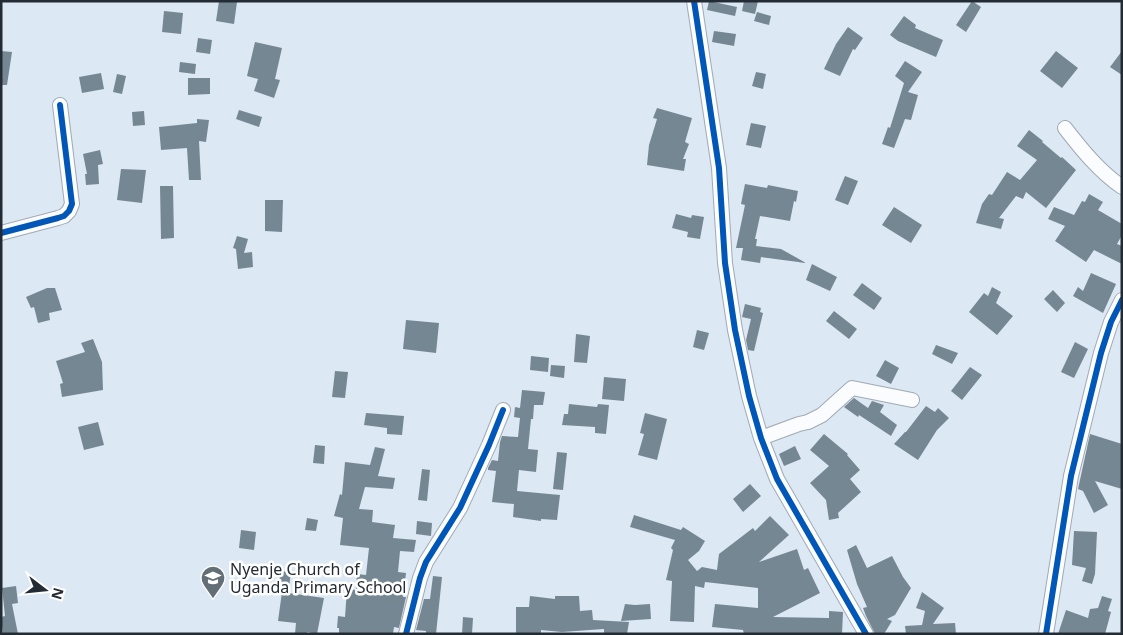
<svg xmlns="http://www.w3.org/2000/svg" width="1123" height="635" viewBox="0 0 1123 635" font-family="'Noto Sans',sans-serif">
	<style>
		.building { fill: #768794 }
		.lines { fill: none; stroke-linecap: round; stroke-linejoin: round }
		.street-casing { stroke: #a1aab3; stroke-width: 16 }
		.street { stroke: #fafcfd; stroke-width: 14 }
		.cycleway-casing { stroke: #fff; stroke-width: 9 }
		.cycleway { stroke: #0057b8; stroke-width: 6 }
		.labels { text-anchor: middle; stroke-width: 5; stroke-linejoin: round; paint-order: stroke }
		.poi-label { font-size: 16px; fill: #232c34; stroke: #fff; text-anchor: start }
	</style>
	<rect width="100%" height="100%" fill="#dce8f4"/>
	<path class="building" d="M219,1L237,2L234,24L216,21Z
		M709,1L737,7L735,16L707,10Z
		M744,1H758L755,14L742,11Z
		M972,1L981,7L966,32L956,25Z
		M164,11L183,13L181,34L162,32Z
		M757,12L771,16L769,25L754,21Z
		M904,16L916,25L915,28L943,40L936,57L898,41L890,35Z
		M848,27L863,38L855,50L853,49L840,76L824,69L836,44Z
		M714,31L736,34L734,46L712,42Z
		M198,38L212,40L210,54L196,52Z
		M255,42L282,48L275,79L280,80L274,98L254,91L258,79L247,76Z
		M1,51L12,52L7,85H1Z
		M1056,51L1078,68L1062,88L1040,71Z
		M1122,51V75L1110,67Z
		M905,61L922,72L908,92L918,95L911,120L905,119L894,148L882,144L888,127L890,128L904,83L895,76Z
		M180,62L196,64L195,74L179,72Z
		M756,72L766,74L763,89L752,86Z
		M101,73L104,89L82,93L79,77Z
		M117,74L126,76L122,94L113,92Z
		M188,78H210V94L188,95Z
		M657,108L692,118L685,142L689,144L683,159H686L684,171L647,165L649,145L657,119L653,118Z
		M239,110L262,117L259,127L236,119Z
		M144,111L145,125L133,126L132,112Z
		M197,119L209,120L206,142L199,141L201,180H189L187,148L161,150L159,127L197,123Z
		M751,123L766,126L761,148L746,145Z
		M1029,130L1043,141L1042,142L1061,158L1062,157L1076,170L1046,208L1026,192L1023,199L1016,196L999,218L1004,219L1001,229L976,223L982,204L989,194L992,195L1007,172L1020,180L1037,160L1017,146Z
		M100,150L103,164L98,165L99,184L86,185L85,174H87L83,154Z
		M121,169L146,170L142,203L117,200Z
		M845,176L858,181L848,205L835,200Z
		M745,184L767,188L768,185L798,191L796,202L794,201L790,221L760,216L755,239H757L756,246L781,249L806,263L761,257L760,263L741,260L743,248H736L745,205L741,204Z
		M160,186H173L174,238L161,239Z
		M1089,194L1103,202L1098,210L1122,224V235L1117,244L1122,246V264L1094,250L1086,262L1055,241L1065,226L1048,219L1054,207L1074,215L1082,201L1085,202Z
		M265,200H283L282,232L265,231Z
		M894,207L922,225L911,243L882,225Z
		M676,214L691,218L692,215L704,217L700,239L687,237L688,232L672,228Z
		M237,236L248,239L244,253L252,252L253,267L238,269L236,249L233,248Z
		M812,264L837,277L830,291L806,280Z
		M1091,273L1116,284L1103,313L1073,296L1078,287L1083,291Z
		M862,283L882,298L874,310L853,295Z
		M992,287L1001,292L996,303L1013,316L997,335L969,312L984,293L988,296Z
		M47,288H55L62,310L49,313L50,320L38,323L34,307L31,308L26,297Z
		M1053,290L1065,303L1057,312L1044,299Z
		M745,304L761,308L760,312L763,313L754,351L748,350L746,340L751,319L742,317Z
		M834,311L857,329L849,339L826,321Z
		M406,320L439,323L436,353L403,349Z
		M697,330L709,333L704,350L693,347Z
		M576,334L590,336L587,363L574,362Z
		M93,339L102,362L103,390L62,397L60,384L63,383L56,361L85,352L81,343Z
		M1075,342L1088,349L1074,378L1061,372Z
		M936,345L958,353L952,364L932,354Z
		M531,356L549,358L548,372L530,370Z
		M885,360L899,368L891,384L876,376Z
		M551,365L565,366L564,378L550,376Z
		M970,367L982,375L962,400L951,391Z
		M335,371L348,372L345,398L332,397Z
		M604,377L626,379L624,401L602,399Z
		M522,390L545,392L543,405H534L533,419H531L528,449L538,450L536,472L519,470L517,491L560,495L557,520L541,519V521L513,517L514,504L492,502L496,471L488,470V468L492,460L498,461L500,442L502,436L518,437L520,418L514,417L515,407L520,408Z
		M854,398L868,408L872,401L884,405L880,412L897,425L891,436L859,415L858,417L844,407Z
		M569,404L597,407L598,404L609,405L606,434L595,433V427L562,425L564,414H568Z
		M926,406L935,412L938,408L949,418L937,430L918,460L894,444L905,432H906Z
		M366,413L404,416L402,435L387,434V428L364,425Z
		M645,413L667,419L657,460L638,455L644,434L640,433Z
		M98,422L104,445L84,450L78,427Z
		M824,434L848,454L847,455L860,470L850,479L861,492L838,513L839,518L829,520L826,500L810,483L829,466L810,450Z
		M1090,434L1122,444V489L1095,481L1108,505L1094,513L1083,491L1078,489Z
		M315,445L325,446L324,464L313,463Z
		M795,446L801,459L784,466L779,454Z
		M375,447L385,449L378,476L395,478L393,489L365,487L359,509L373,510L372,522L395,525L393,538L416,540L414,552L400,551L398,572L406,573L403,597H406L399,628L394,627L393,634H339V628H337L338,616L345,617L347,589L356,590L357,574L366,575L369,548L340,545L343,518L334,516L340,494L342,495L345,462L370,465Z
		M557,452L567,453L563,490L553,489Z
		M422,469L430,470L427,501L418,500Z
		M750,484L761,496L743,512L733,499Z
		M634,515L681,530L683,527L705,541L699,551L688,560L697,571L702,567L717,570L719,554L753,528L755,531L770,516L789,535L759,562L797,549L804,570L808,568L820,593L773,617L829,618V611L843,612L842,634H744L743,630L712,627L715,604L758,608V588L705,582L704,588L695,586L694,622L670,621L672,581L666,580L673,550L671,548L675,540L630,527Z
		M307,518L318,520L316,531L305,530Z
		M417,521L432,523L431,536L416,534Z
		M241,530L256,532L254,550L239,548Z
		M1074,531L1097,532L1095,574L1092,584L1082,581L1086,568L1072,565Z
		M856,545L867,568L892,556L903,577L911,588L895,615L887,619L892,621L884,634H875L866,616L863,608L867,607L857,584L847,550Z
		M280,571L291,572L289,587L279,586Z
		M433,576L442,577L436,634H426V631L416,630L424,599H430Z
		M16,586L18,603L12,604L18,634H3L1,617L5,616L2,588Z
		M282,592L324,598L317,634L307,632V634H295L296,623L278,621Z
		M922,592L944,608L933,624L955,623L956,634H906L905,626L922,625L925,611L916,608Z
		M530,596L555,599V596H579L580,611L592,610L593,620L629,622L627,634H604V629L562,632L541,630V634H516V607H529Z
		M1102,596L1112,599L1108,611L1111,612L1105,634H1058L1066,610L1088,618L1090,609L1098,608Z
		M625,604L635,605L650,604L651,619L621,621Z
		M463,617L473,618L472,634H462Z"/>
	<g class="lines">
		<defs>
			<path id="street" d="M694,1L719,168L725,263L735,330L749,396L761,438L777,479L866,634
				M1065,128C1082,150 1099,171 1122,187
				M1,233L58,218L64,216L69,211L72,204L60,105
				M761,438L799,424L808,422L822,415L852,388L912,400
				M406,634L420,578L426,562L460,508L489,445L503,410
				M1046,634L1071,476L1101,353L1111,322L1122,300"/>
		</defs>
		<use href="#street" class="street-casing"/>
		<use href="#street" class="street"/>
		<defs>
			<path id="cycleway" d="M694,1L719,168L725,263L735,330L749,396L761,438L777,479L866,634
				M1,233L58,218L64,216L69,211L72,204L60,105
				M406,634L420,578L426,562L460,508L489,445L503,410
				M1046,634L1071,476L1101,353L1111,322L1122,300"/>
		</defs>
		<use href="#cycleway" class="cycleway-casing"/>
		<use href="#cycleway" class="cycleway"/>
	</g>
	<defs>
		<symbol id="school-pin" viewBox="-11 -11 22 30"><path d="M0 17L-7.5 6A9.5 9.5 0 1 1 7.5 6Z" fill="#646e77" stroke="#fff"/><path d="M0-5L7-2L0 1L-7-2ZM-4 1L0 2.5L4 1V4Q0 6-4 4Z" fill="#fff"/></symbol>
	</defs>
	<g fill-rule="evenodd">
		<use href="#school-pin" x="199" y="564" width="28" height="38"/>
	</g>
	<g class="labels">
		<g class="poi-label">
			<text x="230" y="575">Nyenje Church of<tspan x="230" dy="18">Uganda Primary School</tspan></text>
		</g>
	</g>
	<rect width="1123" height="635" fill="none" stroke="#232c34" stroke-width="5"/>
	<g transform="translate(45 590) rotate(106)" stroke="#ffffff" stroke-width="4" paint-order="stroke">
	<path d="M0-4L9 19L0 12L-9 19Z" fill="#232c34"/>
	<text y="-8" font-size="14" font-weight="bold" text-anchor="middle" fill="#232c34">N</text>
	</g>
</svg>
